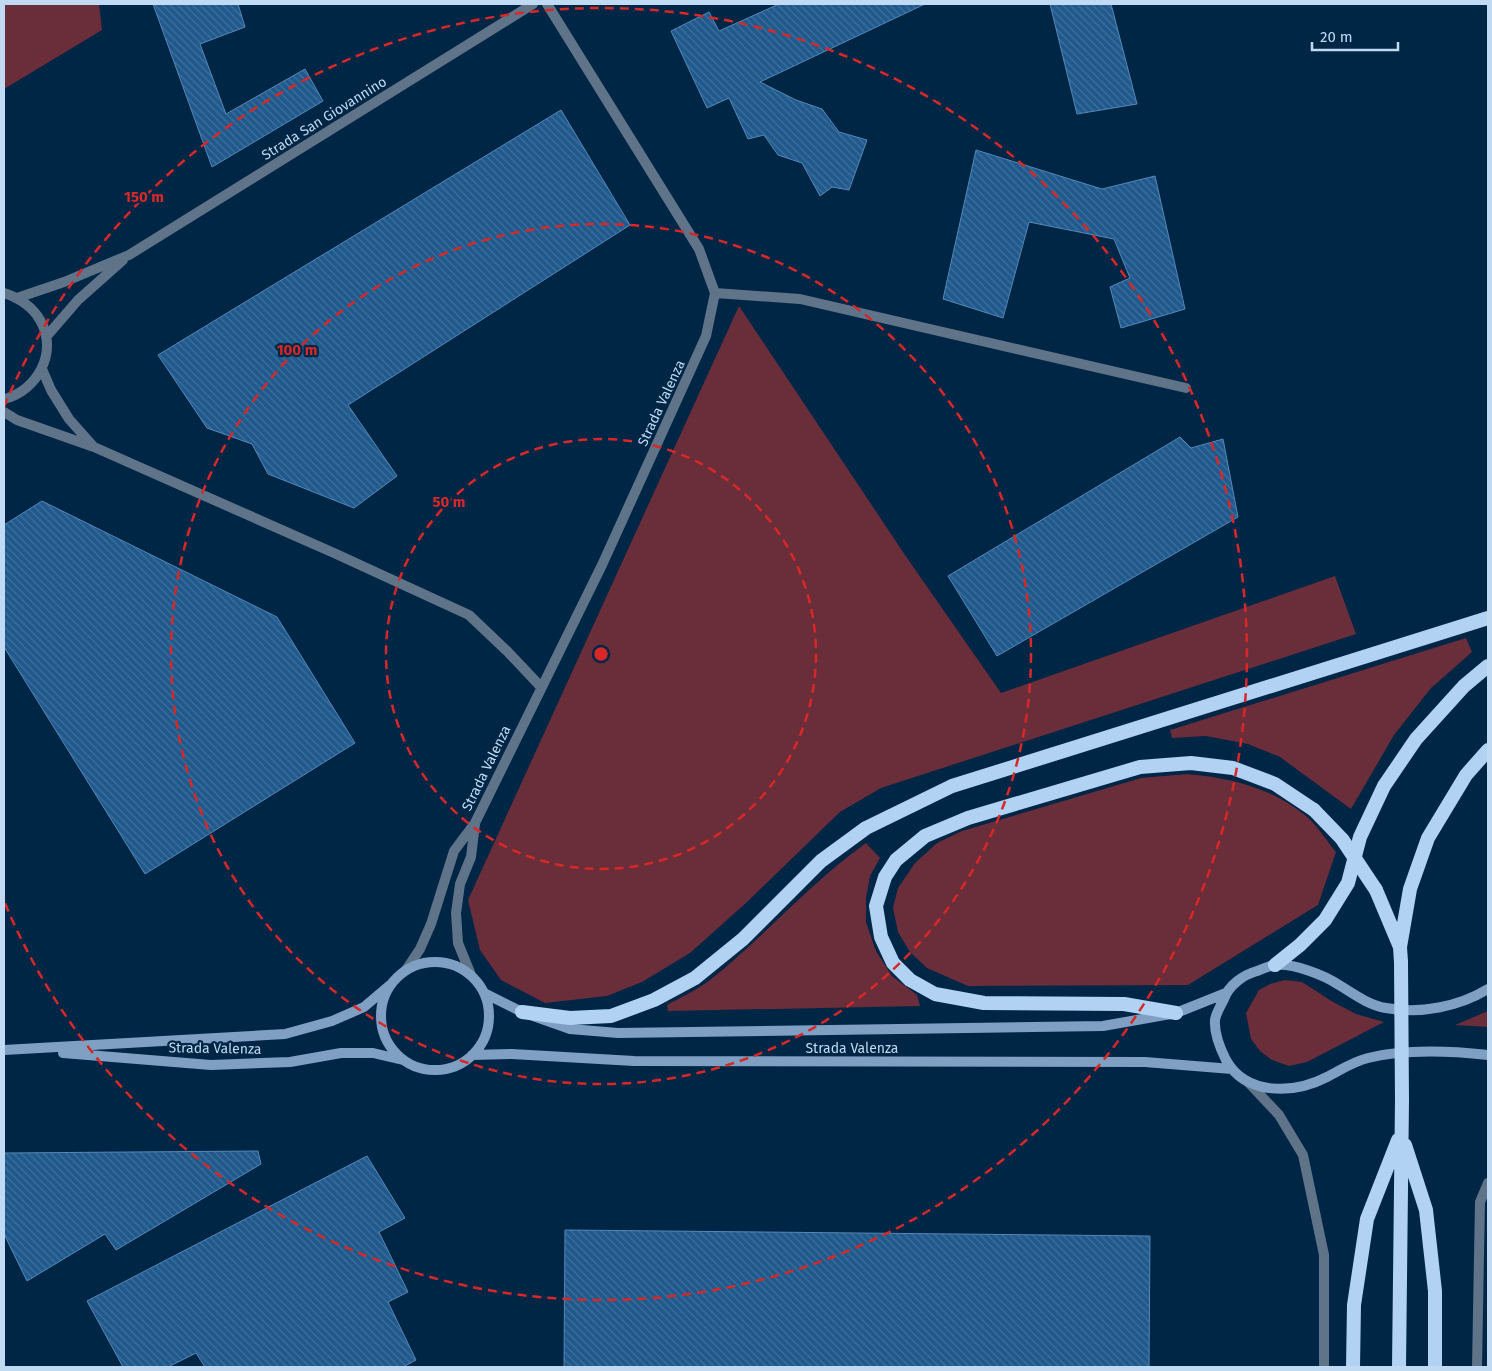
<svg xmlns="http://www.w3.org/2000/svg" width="1492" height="1371" viewBox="0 0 1492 1371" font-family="'Fira Sans',sans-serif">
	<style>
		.green { fill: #6a2d3a }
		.building { fill: url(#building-back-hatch); stroke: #5587b8 }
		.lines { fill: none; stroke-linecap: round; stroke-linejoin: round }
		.minor { stroke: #5f7389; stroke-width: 10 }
		.secondary { stroke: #7fa0c2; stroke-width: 10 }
		.trunk { stroke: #b1d2f2; stroke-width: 14 }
		.trunk-bridge { stroke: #b1d2f2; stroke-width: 14 }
		.ring { fill: none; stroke: #d62828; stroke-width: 2.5; stroke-dasharray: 9 6 }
		.labels { text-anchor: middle; stroke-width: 4.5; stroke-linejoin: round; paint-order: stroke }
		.street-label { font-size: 14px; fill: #c0daf4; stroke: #002646 }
		.centre { fill: #d62828; stroke: #002646; stroke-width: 2.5 }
		.ring-label { font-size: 15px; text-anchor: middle; font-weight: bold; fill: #d62828; stroke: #002646; stroke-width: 4.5; stroke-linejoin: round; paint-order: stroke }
	</style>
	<defs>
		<pattern id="building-back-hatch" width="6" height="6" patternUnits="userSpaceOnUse" patternTransform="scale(1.25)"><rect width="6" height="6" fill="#20598c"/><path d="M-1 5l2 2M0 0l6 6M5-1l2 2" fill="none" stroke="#3f709d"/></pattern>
	</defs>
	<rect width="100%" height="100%" fill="#002646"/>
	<path class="green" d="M4,4H99L102,30L4,89Z
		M739,306L905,555L1001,693L1335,576L1356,634L881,788L840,812L747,902L690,953L642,982L607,996L545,1003L501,980L480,950L468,900Z
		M1466,638L1472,652L1431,688L1394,735L1351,809L1280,757L1248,744L1206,736L1172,738L1170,730Z
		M1187,774C1231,778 1270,787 1306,816C1317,825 1326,840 1336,852L1318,905L1188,985L968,986L927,968L910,952L898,932L893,908L898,888L915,863L937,843L962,831L1141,778Z
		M866,843L880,858L870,876L866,898V922L876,951L892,976L917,995L920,1006L668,1011L667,1005C681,997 697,990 710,980C764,937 809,884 866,843Z
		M1285,980L1302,982L1333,1002L1356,1014L1384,1022L1307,1062L1289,1066L1272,1060L1260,1051L1251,1039L1246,1013L1259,990L1270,984Z
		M1488,1011V1027L1455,1025Z"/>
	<path class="building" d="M153,4H238L245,27L200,44L226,114L305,69L323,101L212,167Z
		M779,4H925L760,82L796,100L822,109L839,132L867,140L849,190L832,187L820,196L802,163L778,155L764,135L748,139L729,98L707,108L671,31L709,12L719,31Z
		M1050,4H1111L1137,104L1077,114Z
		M561,110L630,225L348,405L397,476L354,508L268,474L252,444L207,428L158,355Z
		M976,150L1102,189L1155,176L1185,309L1121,328L1110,287L1130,278L1114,239L1029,222L1003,318L943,299Z
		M1180,437L1191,448L1223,439L1238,517L997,656L948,576Z
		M42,501L277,617L355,743L145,874L4,647V525Z
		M258,1151L261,1164L116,1250L105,1234L27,1281L4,1234V1153Z
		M367,1156L405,1218L379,1232L408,1292L388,1302L416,1360L403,1367H205L196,1353L168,1367H123L87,1301Z
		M565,1230L1150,1236L1149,1367H564Z"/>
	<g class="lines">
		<path class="minor" d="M4,293C19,298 32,306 40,320C59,352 37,391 4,399
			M715,293L800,299L1186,388
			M17,298L64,282L129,255L533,4
			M46,337L78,300L123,260
			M42,369L51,390L69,419L93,446
			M4,412L17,420L94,447L334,553L469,615L507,651L541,687
			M406,970L420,949L431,924L454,851L475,823L602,565L706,336L715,293L699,249L547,4
			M471,975L458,943L456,913L460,884L471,857L475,824
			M1249,1083L1279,1115L1303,1155L1324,1255V1367
			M1477,1367L1480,1202L1488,1183"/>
		<path class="secondary" d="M381 1016a54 54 0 1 1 108 0a54 54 0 1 1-108 0Z
			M1488,989C1458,1007 1421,1014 1386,1008C1368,1005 1354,994 1339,985C1324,975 1293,963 1275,965C1269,966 1262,969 1257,971C1243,975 1229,985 1224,999C1221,1005 1216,1013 1215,1020C1214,1033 1220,1048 1226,1060C1246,1096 1294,1094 1327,1077C1341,1070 1352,1062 1368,1058C1404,1049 1451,1051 1488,1055
			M484,993L522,1012L570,1029L618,1033L1103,1026L1176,1013L1226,993
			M4,1050L285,1034L332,1021L364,1007L390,985
			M63,1053L211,1065L290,1062L341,1053H373L403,1060
			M472,1055L512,1054L634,1061L1145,1062L1232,1069"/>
		<path class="trunk" d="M1376,890L1400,947
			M1401,962L1400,947L1410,889L1428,838L1466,775L1488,750
			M1275,965L1300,945L1325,920L1348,883L1360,837L1384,786L1416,739L1464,686L1488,666
			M522,1012L570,1018L611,1016L654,1000L695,978L743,939L821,861L866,828L952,786L1488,618
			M1176,1013L1124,1004L984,1003L935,994L910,980L893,963L881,937L876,906L885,877L896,860L925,836L968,818L1140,767L1191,763L1233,768L1275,784L1314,810
			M1405,1145L1426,1210L1435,1291V1367
			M1353,1367L1354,1305L1367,1219L1398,1140
			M1399,1367L1402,1100"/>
		<path class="trunk-bridge" d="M1314,810L1342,839L1376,890
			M1401,962L1402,1100"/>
	</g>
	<g class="ring">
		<circle cx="601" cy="654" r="215"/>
		<circle cx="601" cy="654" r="430"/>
		<path d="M4 407A646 646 0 1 1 4 901"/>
	</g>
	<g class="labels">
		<g class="street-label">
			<text transform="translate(324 118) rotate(-32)" y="5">Strada San Giovannino</text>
			<text transform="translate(661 403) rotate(-65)" y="5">Strada Valenza</text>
			<text transform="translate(486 768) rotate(-64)" y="5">Strada Valenza</text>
			<text transform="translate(215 1048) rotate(1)" y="5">Strada Valenza</text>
			<text x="852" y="1053">Strada Valenza</text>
		</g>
	</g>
	<circle cx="601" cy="654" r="8" class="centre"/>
	<g class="ring-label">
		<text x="144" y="202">150 m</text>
		<text x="297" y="355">100 m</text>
		<text x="449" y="507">50 m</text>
	</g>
	<rect width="1492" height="1371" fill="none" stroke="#c0daf4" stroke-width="10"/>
	<path d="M1312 42v8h86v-8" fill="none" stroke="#c0daf4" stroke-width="2.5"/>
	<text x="1320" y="42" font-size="15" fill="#c0daf4" stroke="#002646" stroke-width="4" paint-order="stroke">20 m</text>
</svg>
